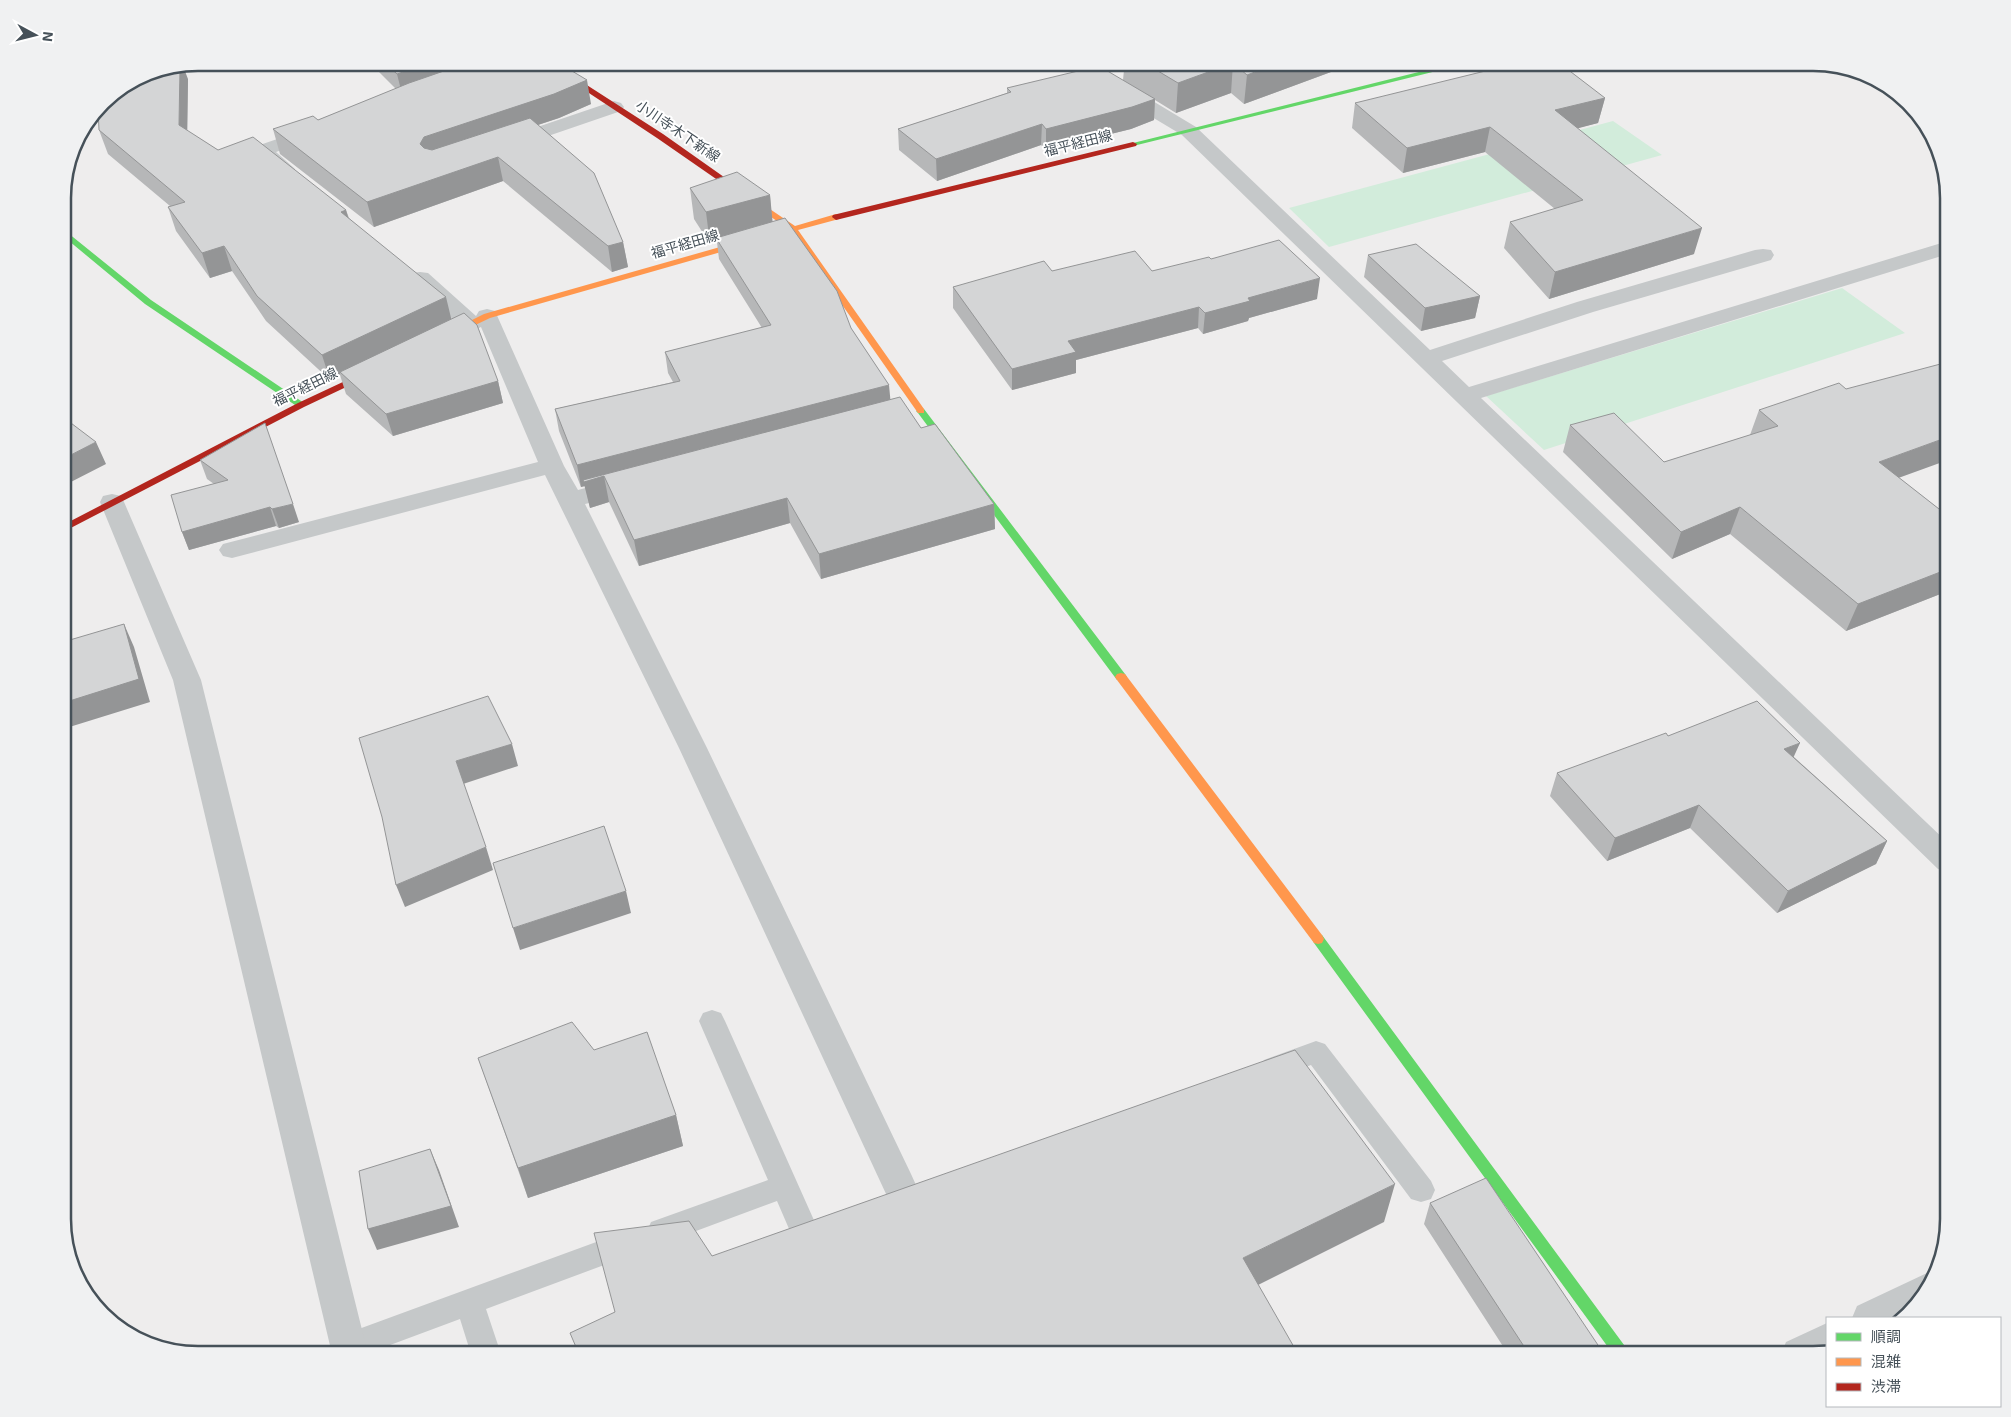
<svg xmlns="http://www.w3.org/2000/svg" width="2011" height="1417" viewBox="0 0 2011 1417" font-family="'Exo 2','Noto Sans JP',sans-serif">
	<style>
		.green { fill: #d2ecdb }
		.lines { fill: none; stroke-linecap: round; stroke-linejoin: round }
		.lane { fill: #c5c8c9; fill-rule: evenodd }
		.street { fill: #c5c8c9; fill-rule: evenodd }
		.fast { fill: #63d668; fill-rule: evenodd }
		.slow { fill: #ff974d; fill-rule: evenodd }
		.jam { fill: #b3261e; fill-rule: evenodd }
		.wall { fill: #b6b7b8 }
		.shaded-wall { fill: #949596 }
		.building { fill: #d4d5d6; stroke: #949596 }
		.labels { text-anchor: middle; stroke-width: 4; stroke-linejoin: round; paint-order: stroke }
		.far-street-label { font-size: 14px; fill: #465159; stroke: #fff }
		.rim { fill: none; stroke: #465159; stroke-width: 2.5 }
	</style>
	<rect width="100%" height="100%" fill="#eeeded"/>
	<path class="green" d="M1613,121L1662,155L1329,247L1289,208Z
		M1842,288L1905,333L1544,450L1486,396Z"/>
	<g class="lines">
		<path class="lane" d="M712,1010L721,1013L725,1021L817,1227L828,1231L832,1240L828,1249L809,1256L799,1252L777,1201L661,1244L651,1240L647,1231L651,1222L768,1180L699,1021L703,1013Z
			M1316,1041L1325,1044L1431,1181L1435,1190L1431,1199L1421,1202L1411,1199L1311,1065L1273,1079L1264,1076L1260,1068L1264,1060Z
			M629,1230L639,1234L643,1243L639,1252L486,1309L501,1354H471L460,1319L366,1354H336L333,1347L337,1337Z"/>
		<path class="street" d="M1065,62H1088L1196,127L1430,350L1577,302L1755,250L1763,249L1771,250L1774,255L1771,260L1593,312L1442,361L1469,387L1948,241V254L1481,398L1948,843V872L1938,869L1182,135L1067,66Z
			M614,101L621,103L624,107L621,111L516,147L509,149L502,147L499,143L502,139Z
			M312,127L319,129L322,133L319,137L276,152L295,169L292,173C278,177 259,163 251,151L254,147Z
			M420,272L428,273L476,316L479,311L487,309L495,311L564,466L578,490L589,487L598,489L601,495L598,501L585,504L707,748L911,1174L916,1185L911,1196L899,1200L887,1196L679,748L545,475L232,558L223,556L219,550L223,544L538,462L481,327L472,331L464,329L412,283L409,278L412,273Z
			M112,494L121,496L124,502L201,680L368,1354H332L173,680L100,502L103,496Z
			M1927,1273L1931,1274L1925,1294L1900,1318H1852L1857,1306Z
			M1827,1323V1351L1813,1354H1781L1786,1342Z"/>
		<path class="fast" d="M1459,62H1473L1133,146L1129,144Z
			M63,229L151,300L304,403V407H298L145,304L63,236Z
			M921,408L924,409L1125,674L1127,677L1125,680H1117L918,413L916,411Z
			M1318,934L1322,935L1627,1349L1629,1354H1613L1314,943L1312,939L1314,935Z"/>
		<path class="slow" d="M761,203L795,226L836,214L839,215V219L798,230L924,409V413H918L791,232L490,318L444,340L441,341L436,338L484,314L787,228L758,208V204Z
			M1121,673L1125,674L1322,935L1324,939L1322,943L1318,944L1314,943L1117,680L1115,677L1117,674Z"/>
		<path class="jam" d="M542,62H551L663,134L765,206L764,208H758L657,138Z
			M1133,142L1137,144L1136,146L836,220L832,217L833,215Z
			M377,366L380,367V371L304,407L63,532V525L298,403Z"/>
	</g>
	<path class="wall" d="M369,62H557L591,104L559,118L538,125L623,242L628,267L612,272L503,181L374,227L280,154L273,129L318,120L396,89Z
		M1111,62H1358L1244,104L1231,93L1176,113L1155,100L1154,120L1131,129L1046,150L1041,145L937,181L899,150L898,129L1007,93V88L1123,80L1124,70Z
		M188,79L187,131L218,150L346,210L349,218L452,319L498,381L503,403L393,436L346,394L340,375L330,380L266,321L232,271L210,278L176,231L168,207L170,206L108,154L99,130Z
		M1605,98L1598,123L1577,128L1694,254L1549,299L1504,248L1510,222L1555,209L1485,152L1403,173L1352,128L1355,103Z
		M690,188L770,195L772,222L851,328L890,399L921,428L994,504L995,529L821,579L790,523L639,566L609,502L590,508L585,486L581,487L559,431L555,409L673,382L668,373L665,352L762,328L719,259L717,242L710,244L694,219Z
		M1368,255L1480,296L1475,318L1421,331L1364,277Z
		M1211,259L1317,299L1249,318L1248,321L1203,334L1198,328L1076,360V373L1012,390L953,308V287L1052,271H1152Z
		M1759,410L1899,478L1948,516V591L1846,631L1730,534L1672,559L1563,452L1570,425L1664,462L1750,435Z
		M200,460L299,522L279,528L276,526L189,550L182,532L214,484L207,479Z
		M1668,736L1794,757L1887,841L1876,864L1777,913L1690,828L1607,861L1550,796L1557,773Z
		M594,1050L676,1115L683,1146L528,1198L478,1058Z
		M1430,1203L1604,1354H1508L1424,1224Z"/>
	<path class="shaded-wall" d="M432,62H495L402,94L397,74Z
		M1281,62H1358L1244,104L1247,75Z
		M1233,63L1231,93L1176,113L1178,83Z
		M180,66H183L188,79L187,149L179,125Z
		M587,80L591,104L559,118L429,161L420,144L424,137Z
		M1605,98L1598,123L1549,136L1555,110Z
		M1155,99L1154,120L1131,129L1046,150V129Z
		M1042,124L1041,145L937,181L936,159Z
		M1490,127L1485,152L1403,173L1407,148Z
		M498,157L503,181L374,227L367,202Z
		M770,195L773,226L716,238L717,242L710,244L706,212Z
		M346,210L353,234L341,212Z
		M1702,228L1694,254L1549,299L1555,272Z
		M623,242L628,267L612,272L608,246Z
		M224,246L232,271L210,278L202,253Z
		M1320,278L1317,299L1249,318L1248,321L1203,334L1205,313L1248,298Z
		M1480,296L1475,318L1421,331L1425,308Z
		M446,297L452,322L340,372V375L330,380L322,355Z
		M1199,307L1198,328L1076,360V373L1012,390V369L1068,341Z
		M498,381L503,403L393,436L386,414Z
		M889,385L891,406L604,476L609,502L590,508L583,480L585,486L581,487L577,465Z
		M1948,437V460L1868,489L1879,462Z
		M96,442L106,464L63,486V459Z
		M787,498L790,523L639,566L634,540Z
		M293,504L299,522L279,528L272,509Z
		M994,504L995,529L821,579L819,554Z
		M270,507L276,526L189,550L182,532Z
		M1740,507L1730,534L1672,559L1681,532Z
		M1948,569V591L1846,631L1858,604Z
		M124,624L134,647L150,702L63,729V703Z
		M1800,743L1790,765L1784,749Z
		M512,744L518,766L463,784L456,761Z
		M1699,805L1690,828L1607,861L1615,838Z
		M1887,841L1876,864L1777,913L1788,891Z
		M486,847L493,870L405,907L396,885Z
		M626,891L631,913L520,950L513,928Z
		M676,1115L683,1146L528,1198L518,1168Z
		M430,1149L439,1170L459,1227L377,1250L368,1229Z
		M1395,1184L1384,1222L1236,1296L1243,1258Z"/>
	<path class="building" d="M384,62H432L397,74Z
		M470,62H557L587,80L554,94L424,137L420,144L424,148L432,150L530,118L594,173L623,242L608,246L498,157L367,202L273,129L313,116L318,120L409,83Z
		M1143,62H1281L1247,75L1233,63L1178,83Z
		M1522,62H1558L1605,98L1555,110L1702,228L1555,272L1510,222L1583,200L1490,127L1407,148L1355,103Z
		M180,66L179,125L218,150L253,137L346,210L341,212L446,297L322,355L257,296L224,246L202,253L168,207L185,202L99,130L98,109L103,102L147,73Z
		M1099,66L1155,99L1132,107L1046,129L1042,124L936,159L898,129L1011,92L1007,88Z
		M737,172L770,195L706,212L690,188Z
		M785,218L837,291L851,328L889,385L577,465L555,409L680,381L665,352L771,325L716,238Z
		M1279,240L1320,278L1248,298L1250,301L1205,313L1199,307L1068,341L1076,352L1012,369L953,287L1044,261L1052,271L1135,251L1152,271L1209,257L1211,259Z
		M1416,244L1480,296L1425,308L1368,255Z
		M464,313L477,325L498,381L386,414L340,372Z
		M1948,362V437L1879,462L1948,516V569L1858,604L1740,507L1681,532L1570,425L1614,413L1664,462L1778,426L1759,410L1839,383L1846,389Z
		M900,397L921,428L935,424L994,504L819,554L787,498L634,540L604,476L584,482L583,480Z
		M63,417L96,442L63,459Z
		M265,423L293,504L272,509L270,507L182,532L171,495L228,480L200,460Z
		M124,624L139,679L63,703V642Z
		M488,696L512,744L456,761L486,847L396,885L382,817L359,738Z
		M1757,701L1800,743L1784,749L1887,841L1788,891L1699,805L1615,838L1557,773L1666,733L1668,736Z
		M604,826L626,891L513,928L493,863Z
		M572,1022L594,1050L647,1032L676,1115L518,1168L478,1058Z
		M1295,1050L1395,1184L1243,1258L1298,1354H579L570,1333L615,1312L594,1233L689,1221L712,1256Z
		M430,1149L451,1206L368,1229L359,1171Z
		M1486,1178L1604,1354H1529L1430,1203Z"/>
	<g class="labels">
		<g class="far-street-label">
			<text transform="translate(678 131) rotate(34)" y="5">小川寺木下新線</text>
			<text transform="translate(1078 143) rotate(-14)" y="5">福平経田線</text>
			<text transform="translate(685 244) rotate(-16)" y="5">福平経田線</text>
			<text transform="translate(305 387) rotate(-26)" y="5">福平経田線</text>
		</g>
	</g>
	<path d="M0 0H2011V1417H0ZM198 71H1813A127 127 0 0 1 1940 198V1219A127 127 0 0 1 1813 1346H198A127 127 0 0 1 71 1219V198A127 127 0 0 1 198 71Z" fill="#f0f1f2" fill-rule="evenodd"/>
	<path class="rim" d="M198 71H1813A127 127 0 0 1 1940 198V1219A127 127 0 0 1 1813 1346H198A127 127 0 0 1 71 1219V198A127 127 0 0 1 198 71Z"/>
	<rect x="1826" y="1317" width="175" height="90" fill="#ffffff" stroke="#b5b9bd"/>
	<rect x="1836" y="1333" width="25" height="8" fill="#63d668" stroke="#b5b9bd"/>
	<text x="1871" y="1342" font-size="15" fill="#465159">順調</text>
	<rect x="1836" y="1358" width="25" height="8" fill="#ff974d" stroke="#b5b9bd"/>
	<text x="1871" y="1367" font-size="15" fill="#465159">混雑</text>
	<rect x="1836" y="1383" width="25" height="8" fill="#b3261e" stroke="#b5b9bd"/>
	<text x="1871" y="1392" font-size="15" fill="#465159">渋滞</text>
	<g transform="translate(35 35) rotate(97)" stroke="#ffffff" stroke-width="4" paint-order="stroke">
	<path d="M0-4L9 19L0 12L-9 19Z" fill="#465159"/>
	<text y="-8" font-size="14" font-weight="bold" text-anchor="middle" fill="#465159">N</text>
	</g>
</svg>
